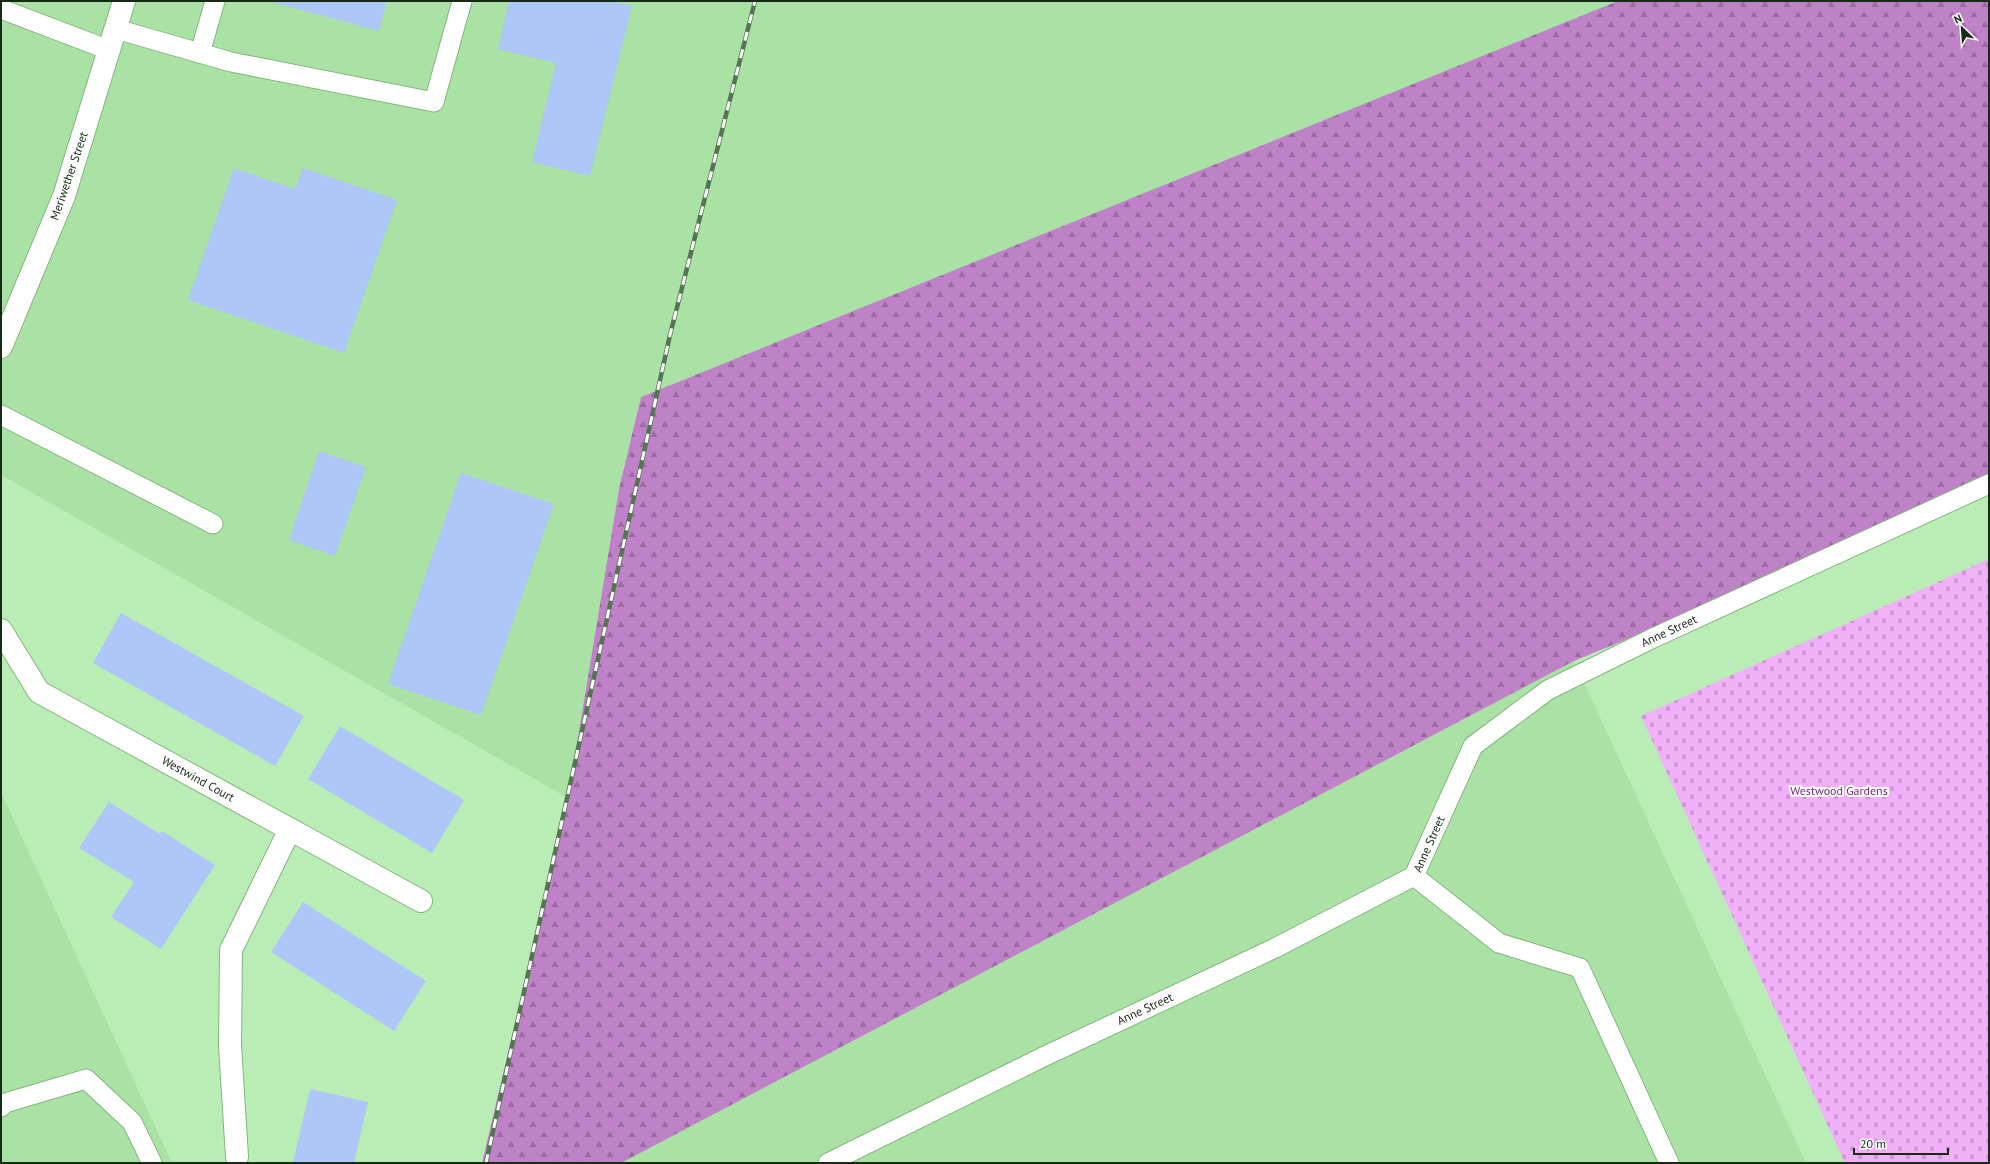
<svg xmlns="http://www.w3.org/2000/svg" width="1990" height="1164" viewBox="0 0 1990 1164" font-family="'PT Sans',sans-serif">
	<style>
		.built { fill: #a9e2a4 }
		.forest { fill: url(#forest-firs) }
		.cemetery { fill: url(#cemetery-stones) }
		.building { fill: #adc8f8 }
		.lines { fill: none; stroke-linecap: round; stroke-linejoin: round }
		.lane-casing { stroke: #84b57f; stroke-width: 21 }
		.street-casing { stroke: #84b57f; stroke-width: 24 }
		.secondary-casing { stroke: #84b57f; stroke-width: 24 }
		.lane { stroke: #fff; stroke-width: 19 }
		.street { stroke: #fff; stroke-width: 22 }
		.secondary { stroke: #fff; stroke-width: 22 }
		.rail-casing { stroke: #557552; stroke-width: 4.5 }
		.rail { stroke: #fefefe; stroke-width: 3; stroke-dasharray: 9; stroke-linecap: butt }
		.labels { text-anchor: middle; stroke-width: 4; stroke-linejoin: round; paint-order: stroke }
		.street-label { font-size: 12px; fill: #172a15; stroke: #fefefe }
		.park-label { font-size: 12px; fill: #762a81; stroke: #fefefe }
	</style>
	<defs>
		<pattern id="forest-firs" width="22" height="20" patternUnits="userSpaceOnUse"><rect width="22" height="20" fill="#bf81c8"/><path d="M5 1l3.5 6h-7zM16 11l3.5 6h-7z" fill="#9a6aa1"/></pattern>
		<pattern id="cemetery-stones" width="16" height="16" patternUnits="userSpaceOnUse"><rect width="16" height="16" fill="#f1b0fa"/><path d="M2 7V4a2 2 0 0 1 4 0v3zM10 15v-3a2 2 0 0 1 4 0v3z" fill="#ce98d5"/></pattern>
	</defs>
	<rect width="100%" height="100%" fill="#baedb5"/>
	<path class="built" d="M1,1H1618L641,397L619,489L568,798L1,475Z
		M1574,661L1806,1163H621Z
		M1,792L172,1163H1Z"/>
	<path class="forest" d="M1618,1H1989V490L1574,661L621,1163H482L568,798L619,489L641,397Z"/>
	<path class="cemetery" d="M1989,559V1163H1845L1641,716Z"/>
	<path class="building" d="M268,1H387L379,31Z
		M509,1H611L632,6L590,176L532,162L556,63L498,49Z
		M234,168L295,189L303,168L397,200L344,353L188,300Z
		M319,451L366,467L335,556L289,540Z
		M461,473L554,504L481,715L388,684Z
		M121,613L304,716L275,766L93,663Z
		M340,726L464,800L432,853L308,779Z
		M109,802L160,834L162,831L215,865L161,949L111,917L134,882L79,848Z
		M303,902L426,981L394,1031L271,952Z
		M310,1089L368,1102L354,1163H293Z"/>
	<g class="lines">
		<defs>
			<path id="lane" d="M1,9L109,50
				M116,29L231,62L434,102L462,1
				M200,53L215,1
				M1,415L213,524
				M1414,876L1499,943L1580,968L1669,1163
				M1,1107L5,1103L86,1079L132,1122L152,1163
				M828,1163L1043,1057L1275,948L1414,876L1473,746L1548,690L1651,639L1989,484"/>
			<path id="street" d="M1,630L39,692L421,901
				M237,1157L230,1046L231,950L290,829"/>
			<path id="secondary" d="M1,347L64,196L124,1"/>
		</defs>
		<use href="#lane" class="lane-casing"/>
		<use href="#street" class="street-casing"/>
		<use href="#secondary" class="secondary-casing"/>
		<use href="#lane" class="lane"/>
		<use href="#street" class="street"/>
		<use href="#secondary" class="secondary"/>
		<defs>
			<path id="rail" d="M486,1163L670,335L755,1"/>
		</defs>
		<use href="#rail" class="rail-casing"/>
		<use href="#rail" class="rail"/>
	</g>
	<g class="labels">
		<g class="street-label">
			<text transform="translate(69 176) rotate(-71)" y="4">Meriwether Street</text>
			<text transform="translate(1669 631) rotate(-25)" y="4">Anne Street</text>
			<text transform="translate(198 779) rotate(29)" y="4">Westwind Court</text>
			<text transform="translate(1429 844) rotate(-66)" y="4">Anne Street</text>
			<text transform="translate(1145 1009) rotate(-25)" y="4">Anne Street</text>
		</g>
		<g class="park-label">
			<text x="1839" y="795">Westwood Gardens</text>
		</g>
	</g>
	<rect width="1990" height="1164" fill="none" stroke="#172a15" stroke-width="4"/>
	<g transform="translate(1962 28) rotate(335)" stroke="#fefefe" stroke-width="3" paint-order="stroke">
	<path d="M0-3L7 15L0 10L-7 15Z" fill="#172a15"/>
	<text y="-6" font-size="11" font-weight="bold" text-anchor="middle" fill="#172a15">N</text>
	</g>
	<path d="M1854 1148v6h94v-6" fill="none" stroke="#172a15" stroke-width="2"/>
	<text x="1860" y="1148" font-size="12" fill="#172a15" stroke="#fefefe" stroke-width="3" paint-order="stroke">20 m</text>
</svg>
